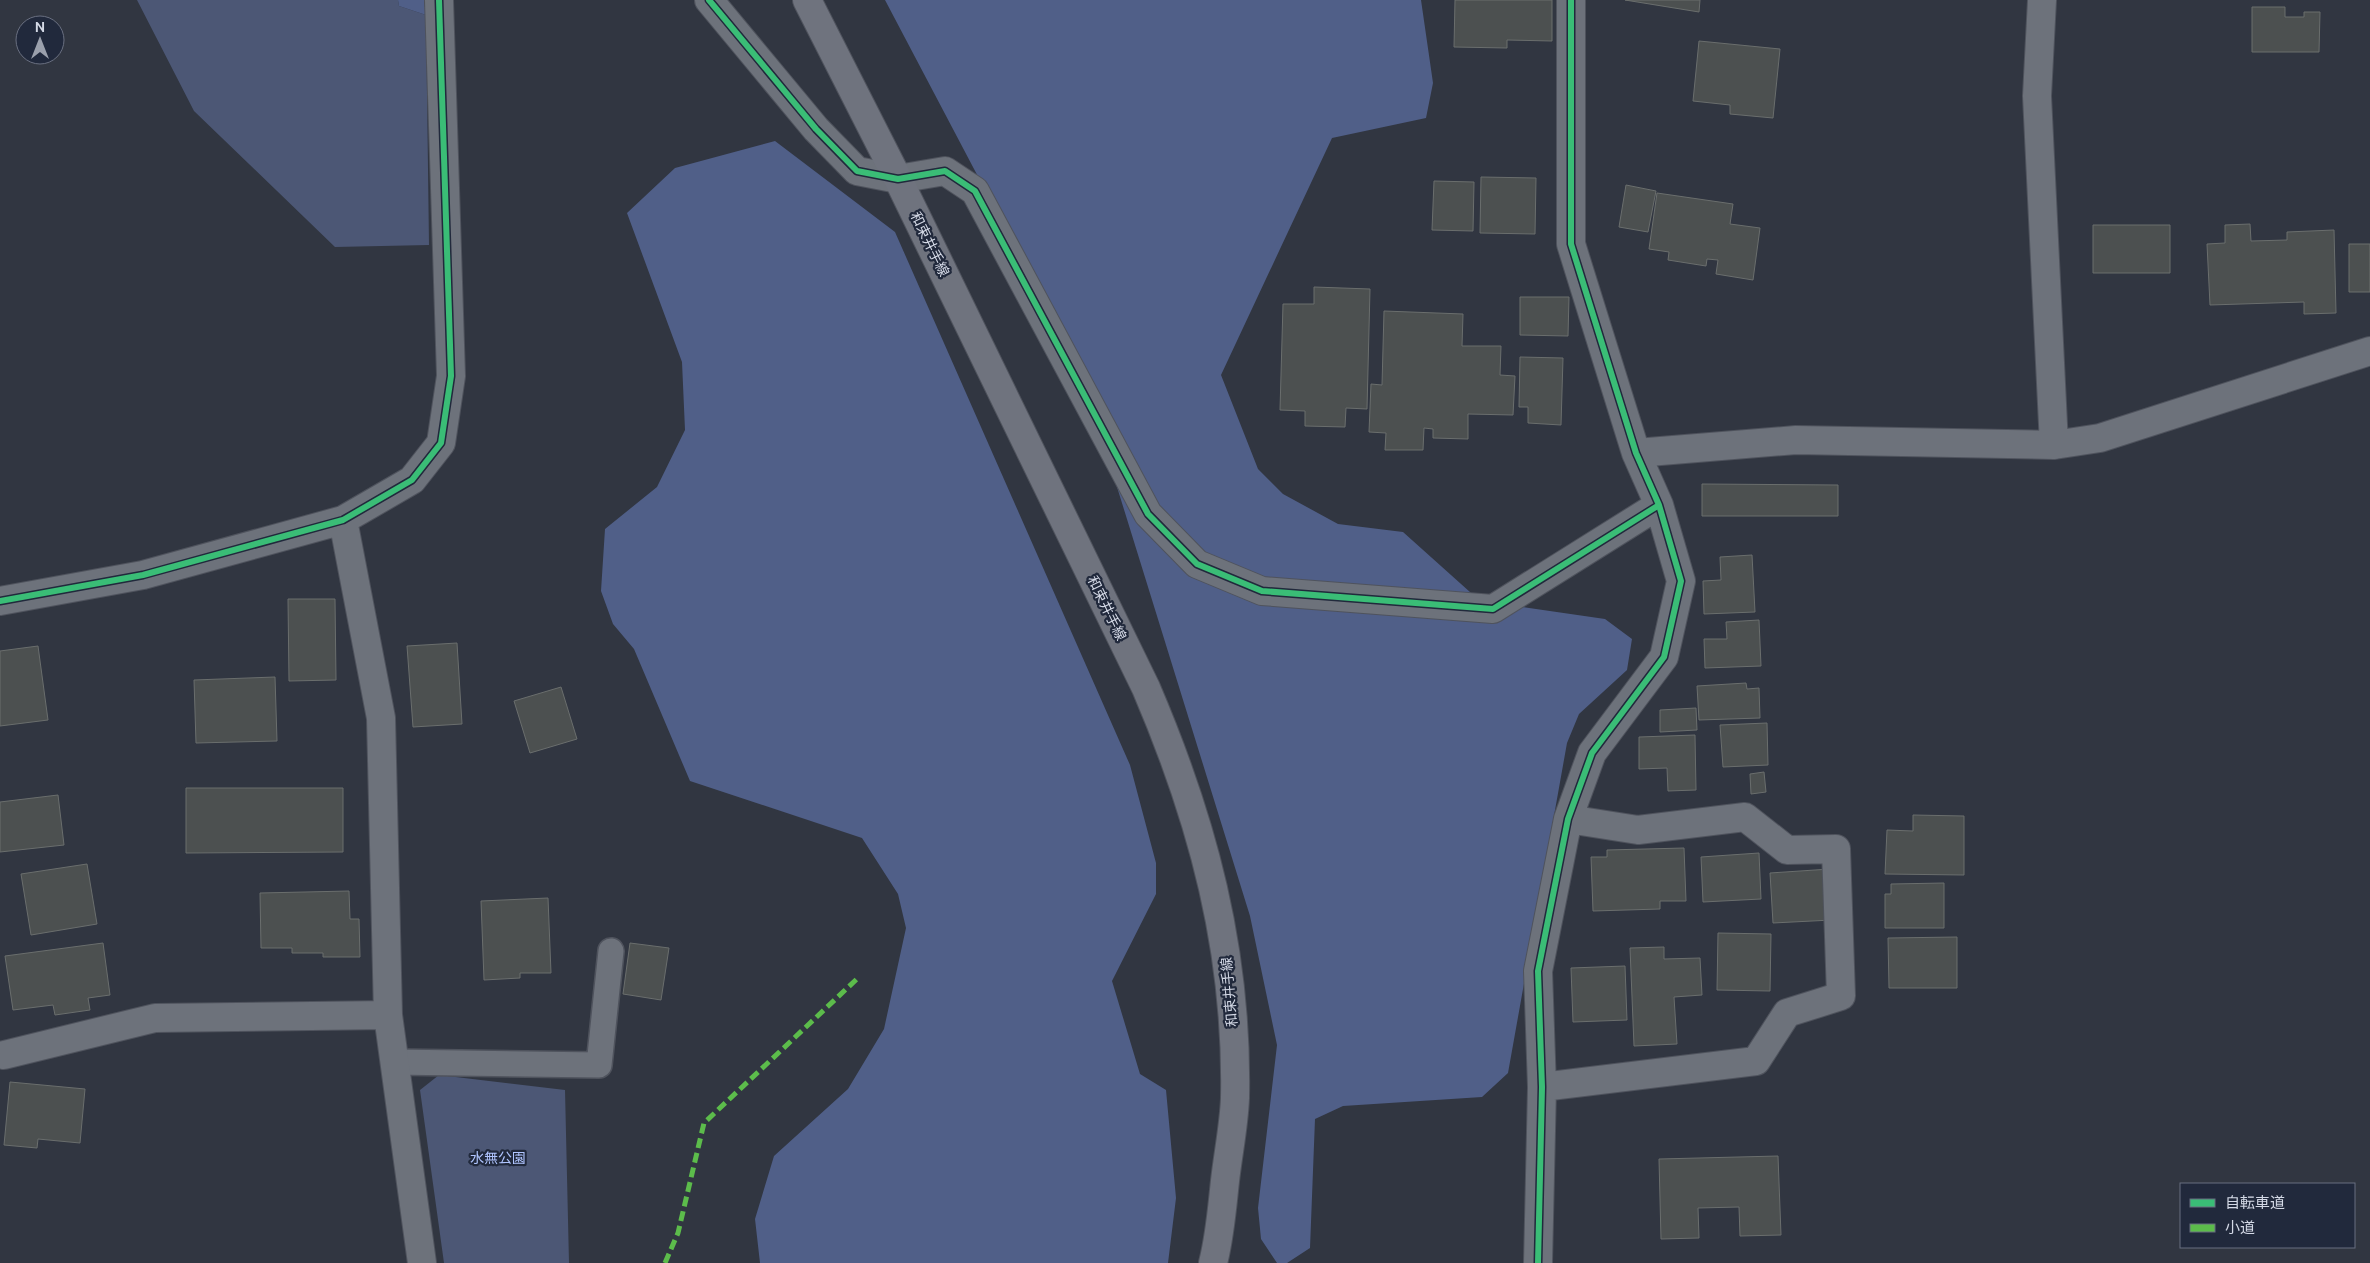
<svg xmlns="http://www.w3.org/2000/svg" width="2370" height="1263" viewBox="0 0 2370 1263" font-family="Ubuntu,'Noto Sans JP',sans-serif">
	<style>
		.green { fill: #4c5775 }
		.forest { fill: #505f88 }
		.building { fill: #4c5050; stroke: #6a6e6d }
		.lines { fill: none; stroke-linecap: round; stroke-linejoin: round }
		.service-casing { stroke: #4f535d; stroke-width: 28 }
		.minor-casing { stroke: #4f535d; stroke-width: 30 }
		.secondary-casing { stroke: #4f535d; stroke-width: 30 }
		.service { stroke: #6d727b; stroke-width: 25 }
		.minor { stroke: #6d727b; stroke-width: 28 }
		.secondary { stroke: #6f737e; stroke-width: 28 }
		.quiet { stroke: #5cbc4b; stroke-width: 5; stroke-dasharray: 10 5; stroke-linecap: butt }
		.cycleway-casing { stroke: #21293c; stroke-width: 9 }
		.cycleway { stroke: #3abd76; stroke-width: 6 }
		.labels { text-anchor: middle; stroke-width: 4.5; stroke-linejoin: round; paint-order: stroke }
		.street-label { font-size: 14px; fill: #d4d9e6; stroke: #21293c }
		.park-label { font-size: 14px; fill: #b0c5ff; stroke: #21293c }
	</style>
	<rect width="100%" height="100%" fill="#313641"/>
	<path class="green" d="M137,0H398L399,6L426,15L429,245L335,247L194,111Z
		M439,1075L565,1090L569,1263H444L420,1090Z"/>
	<path class="forest" d="M398,0H424L426,15L399,6Z
		M885,0H1421L1433,83L1426,118L1332,138L1221,375L1258,469L1283,494L1338,524L1403,532L1480,601L1605,619L1632,639L1627,670L1579,714L1567,743L1508,1073L1482,1097L1343,1106L1315,1119L1310,1248L1287,1263H1277L1261,1239L1258,1208L1277,1045L1250,916L1082,374Z
		M775,141L895,232L1130,765L1156,863V894L1112,981L1140,1074L1166,1090L1176,1198L1168,1263H760L755,1219L774,1156L848,1089L884,1029L906,928L898,894L862,838L690,781L634,649L613,624L601,591L605,529L657,487L685,430L682,362L627,213L675,168Z"/>
	<path class="building" d="M1455,0H1552V41L1507,40V48L1454,47Z
		M1625,0H1700L1699,12Z
		M2252,7H2285V17H2304V12H2320L2319,52H2252Z
		M1699,41L1780,49L1773,118L1730,114V105L1693,101Z
		M1481,177L1536,178L1535,234L1480,233Z
		M1434,181L1474,182L1473,231L1432,230Z
		M1626,185L1656,191L1648,232L1619,227Z
		M1657,193L1733,204L1730,224L1760,228L1753,280L1716,274L1718,260L1707,259L1706,266L1668,260L1669,252L1649,249Z
		M2250,224L2251,241L2287,240V232L2334,230L2336,313L2304,314V302L2210,305L2207,244L2225,243V225Z
		M2093,225H2170V273H2093Z
		M2349,244H2370V292H2349Z
		M1314,287L1370,289L1367,409L1346,408L1345,427L1305,426V411L1280,410L1283,304H1314Z
		M1520,297H1569L1568,336L1520,335Z
		M1384,311L1463,314L1462,346H1501L1500,375L1515,376L1513,415L1468,414V439L1433,438V429L1424,428L1423,450H1385L1386,433L1369,432L1371,384L1382,385Z
		M1520,357L1563,358L1561,425L1528,423V407H1519Z
		M1702,484L1838,485V516H1702Z
		M1752,555L1755,612L1704,614L1703,581L1721,580L1720,557Z
		M288,599H335L336,680L289,681Z
		M1759,620L1761,666L1705,668L1704,639H1727L1726,622Z
		M457,643L462,724L413,727L407,646Z
		M38,646L48,720L0,726V651Z
		M275,677L277,741L196,743L194,680Z
		M1746,683L1747,689L1759,688L1760,718L1699,720L1697,686Z
		M561,687L577,739L530,753L514,701Z
		M1696,708L1697,730L1660,732V710Z
		M1767,723L1768,765L1723,767L1720,725Z
		M1695,735L1696,790L1668,791L1667,768L1639,769V737Z
		M1764,772L1766,792L1751,794L1750,774Z
		M186,788H343V852L186,853Z
		M58,795L64,845L0,852V802Z
		M1913,815L1964,816V875L1885,874L1887,830L1913,831Z
		M1684,848L1686,901H1660V909L1593,911L1591,857H1607V850Z
		M1759,853L1761,899L1703,902L1701,857Z
		M87,864L97,924L31,935L21,874Z
		M1830,869L1832,920L1773,923L1770,873Z
		M1944,883V928H1885V894H1891V884Z
		M349,891L350,919H359L360,957H323V953H292V948H261L260,893Z
		M548,898L551,973H520V978L484,980L481,901Z
		M1718,933L1771,934L1770,991L1717,990Z
		M1957,937V988H1889L1888,938Z
		M103,943L110,995L88,998L90,1010L55,1015L53,1005L13,1010L5,956Z
		M630,943L669,948L661,1000L623,994Z
		M1664,947V959L1700,958L1702,995L1674,997L1677,1044L1634,1046L1630,948Z
		M1625,966L1627,1020L1573,1022L1571,968Z
		M10,1082L85,1089L80,1143L38,1139L37,1148L4,1145Z
		M1778,1156L1781,1235L1740,1236L1739,1207L1698,1208L1699,1238L1661,1239L1659,1159Z"/>
	<g class="lines">
		<defs>
			<path id="service" d="M394,1062L599,1065L611,951"/>
			<path id="minor" d="M709,0L816,129L857,171L898,179L945,171L975,191L1148,514L1197,564L1262,591L1493,609L1659,505
				M2042,0L2037,96L2054,445
				M1636,453L1796,440L2054,445L2100,438L2370,351
				M343,520L381,718L388,1015L422,1263
				M0,601L143,575L343,520L412,480L441,443L451,376L439,0
				M4,1055L155,1018L388,1015
				M1542,1087L1756,1061L1787,1013L1841,996L1836,849L1787,850L1745,817L1638,830L1568,819
				M1538,1263L1542,1087L1538,971L1568,819L1592,753L1664,657L1681,581L1659,505L1636,453L1571,244V0"/>
			<path id="secondary" d="M807,0L898,179L1146,688C1203,821 1238,952 1235,1098C1234,1125 1228,1154 1225,1181C1222,1208 1220,1236 1213,1263"/>
		</defs>
		<use href="#service" class="service-casing"/>
		<use href="#minor" class="minor-casing"/>
		<use href="#secondary" class="secondary-casing"/>
		<use href="#service" class="service"/>
		<use href="#minor" class="minor"/>
		<use href="#secondary" class="secondary"/>
		<path class="quiet" d="M665,1263L678,1233L704,1123L859,977"/>
		<defs>
			<path id="cycleway" d="M709,0L816,129L857,171L898,179L945,171L975,191L1148,514L1197,564L1262,591L1493,609L1659,505
				M0,601L143,575L343,520L412,480L441,443L451,376L439,0
				M1538,1263L1542,1087L1538,971L1568,819L1592,753L1664,657L1681,581L1659,505L1636,453L1571,244V0"/>
		</defs>
		<use href="#cycleway" class="cycleway-casing"/>
		<use href="#cycleway" class="cycleway"/>
	</g>
	<g class="labels">
		<g class="street-label">
			<text transform="translate(930 244) rotate(64)" y="5">和束井手線</text>
			<text transform="translate(1107 608) rotate(64)" y="5">和束井手線</text>
			<text transform="translate(1229 992) rotate(-95)" y="5">和束井手線</text>
		</g>
		<g class="park-label">
			<text x="498" y="1163">水無公園</text>
		</g>
	</g>
	<rect x="2180" y="1183" width="175" height="65" fill="#21293c" stroke="#696f80"/>
	<rect x="2190" y="1199" width="25" height="8" fill="#3abd76" stroke="#696f80"/>
	<text x="2225" y="1208" font-size="15" fill="#d4d9e6">自転車道</text>
	<rect x="2190" y="1224" width="25" height="8" fill="#5cbc4b" stroke="#696f80"/>
	<text x="2225" y="1233" font-size="15" fill="#d4d9e6">小道</text>
	<g transform="translate(40 40)"><circle r="24" fill="#21293c" stroke="#696f80"/>
	<path d="M0-4L9 19L0 12L-9 19Z" fill="#9ba0ac"/>
	<text y="-8" font-size="14" font-weight="bold" text-anchor="middle" fill="#d4d9e6">N</text>
	</g>
</svg>
